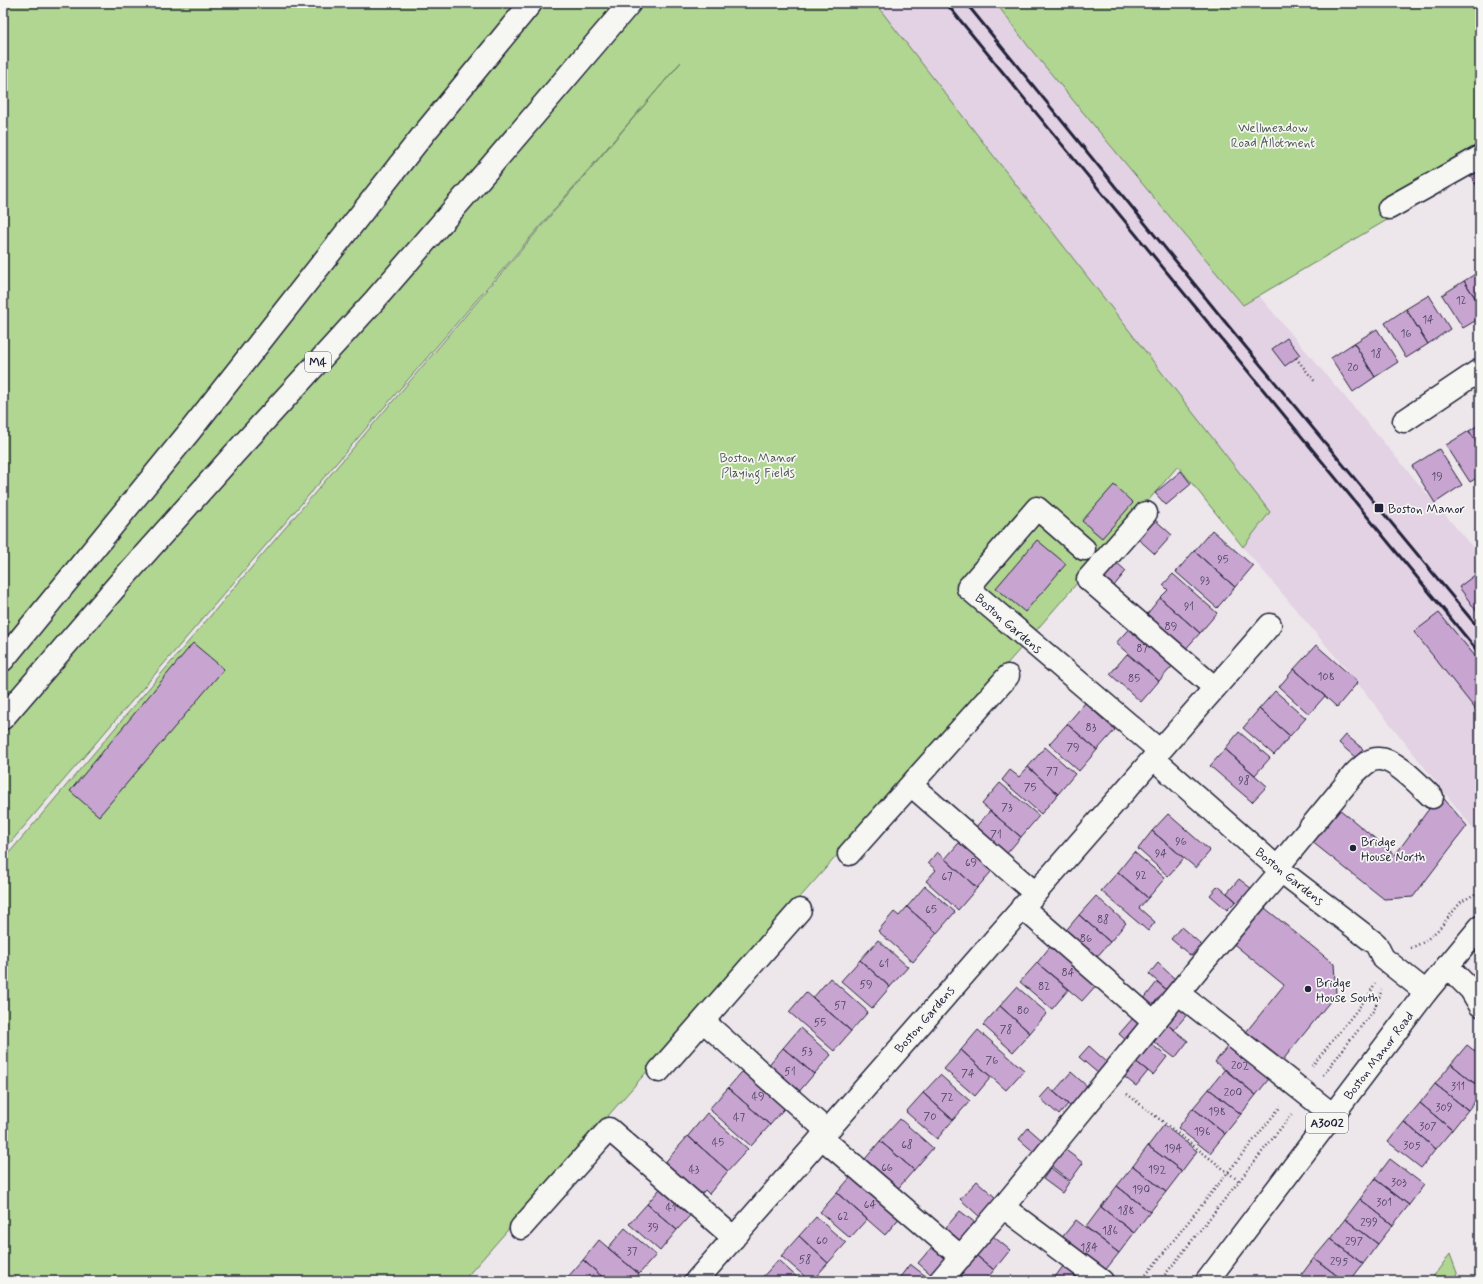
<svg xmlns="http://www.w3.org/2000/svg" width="1483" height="1284" viewBox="0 0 1483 1284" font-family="Mynerve,sans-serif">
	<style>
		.built { fill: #e2d2e3 }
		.green { fill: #b0d691; stroke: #697c66 }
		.building { fill: #c8a5d0; stroke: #22223b }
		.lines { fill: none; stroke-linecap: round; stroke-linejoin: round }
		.minor-casing { stroke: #22223b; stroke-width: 25 }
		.major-casing { stroke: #22223b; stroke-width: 25 }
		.highway-casing { stroke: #22223b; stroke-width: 25 }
		.path { stroke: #22223b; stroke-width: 2.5; stroke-dasharray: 1 3; stroke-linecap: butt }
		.minor { stroke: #f6f6f2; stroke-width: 22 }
		.major { stroke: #f6f6f2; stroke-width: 22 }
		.highway { stroke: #f6f6f2; stroke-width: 22 }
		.rail { stroke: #22223b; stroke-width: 3 }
		.poi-dot { fill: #22223b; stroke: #f6f6f2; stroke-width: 1.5 }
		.labels { text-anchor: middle; stroke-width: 3.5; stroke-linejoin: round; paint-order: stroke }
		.number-label { font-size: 11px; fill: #4c4360 }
		.shield { fill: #f6f6f2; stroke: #626272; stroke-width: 1 }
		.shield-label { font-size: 12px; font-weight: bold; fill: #22223b }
		.park-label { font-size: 13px; fill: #4d5855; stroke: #f6f6f2 }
		.poi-label { font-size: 13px; fill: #22223b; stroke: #f6f6f2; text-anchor: start }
		.street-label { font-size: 13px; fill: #22223b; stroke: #f6f6f2 }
	</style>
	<rect width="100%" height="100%" fill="#ede6eb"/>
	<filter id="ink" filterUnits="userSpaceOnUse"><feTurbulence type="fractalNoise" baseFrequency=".025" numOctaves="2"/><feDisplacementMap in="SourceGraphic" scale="8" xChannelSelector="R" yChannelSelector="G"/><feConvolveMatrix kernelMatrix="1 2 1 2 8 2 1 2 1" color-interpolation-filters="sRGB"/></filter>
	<g filter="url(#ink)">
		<path class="built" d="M782,3H996L1028,46L1243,305L1259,296L1480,556V837L1352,676L1243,547L1178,465Z"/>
		<path class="green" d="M3,3H875L1270,512L1243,547L1178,466L1021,648L794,904L463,1281H3V860L681,62L3,851Z
			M996,3H1480V165L1243,305L1028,46Z
			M1450,1254L1460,1281H1430Z"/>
		<path class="building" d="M1480,166V186L1478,188L1469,173Z
			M1480,271V305L1464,281Z
			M1464,281L1480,305V318L1463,328L1442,295Z
			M1429,295L1450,329L1428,344L1406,309Z
			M1406,309L1428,344L1406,358L1385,323Z
			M1377,329L1398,362L1375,377L1354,343Z
			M1287,338L1300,355L1285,366L1272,349Z
			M1354,343L1375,377L1353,392L1331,358Z
			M1480,424V448L1469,431Z
			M1469,431L1480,448V476L1470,482L1446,445Z
			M1439,449L1462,485L1435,503L1412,466Z
			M1181,471L1191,484L1166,505L1155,493Z
			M1114,485L1133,503L1102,538L1082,521Z
			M1153,518L1172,535L1155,554L1136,537Z
			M1212,530L1253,566L1235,587L1194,551Z
			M1037,540L1066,564L1025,612L996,588Z
			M1194,551L1235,587L1217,608L1176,572Z
			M1116,562L1126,571L1113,587L1103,578Z
			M1480,571V616L1459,587Z
			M1173,574L1217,613L1200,633L1160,598L1168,590L1163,585Z
			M1160,598L1200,633L1182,653L1143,619Z
			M1439,613L1480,662V715L1414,632Z
			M1134,623L1177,661L1159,681L1116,643Z
			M193,643L224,669L99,816L70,791Z
			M1316,645L1358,682L1337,707L1294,669Z
			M1127,654L1159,681L1141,702L1110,674Z
			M1294,669L1325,696L1309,714L1279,687Z
			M1275,691L1306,718L1290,736L1259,709Z
			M1085,703L1115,730L1097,750L1067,724Z
			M1259,709L1290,736L1274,755L1243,728Z
			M1067,724L1097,750L1079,771L1049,744Z
			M1239,732L1270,758L1255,775L1225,749Z
			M1346,735L1363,749L1356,758L1339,743Z
			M1045,747L1075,774L1058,794L1028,767Z
			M1225,749L1267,786L1252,802L1210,766Z
			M1028,767L1058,794L1041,814L1002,780L1010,770L1019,777Z
			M1000,783L1039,816L1021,837L982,804Z
			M1440,794L1467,826L1413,897L1384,899L1311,841L1338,808L1395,855Z
			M990,811L1021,837L1003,858L972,831Z
			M1168,814L1210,851L1196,868L1152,831Z
			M1152,831L1184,858L1168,876L1138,849Z
			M964,837L997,865L977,888L945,859Z
			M937,852L977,888L958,910L926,881L936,870L928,863Z
			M1134,852L1165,878L1148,898L1118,872Z
			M1118,872L1148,898L1139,908L1155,922L1148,931L1101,891Z
			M1239,879L1252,889L1239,904L1227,893Z
			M925,886L955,912L937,933L907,907Z
			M1218,886L1236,901L1227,910L1210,895Z
			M1096,896L1126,923L1110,942L1079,915Z
			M1260,904L1334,964L1336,994L1278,1066L1242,1037L1284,985L1230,941Z
			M907,907L937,933L913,962L878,931L894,912L899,916Z
			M1079,915L1110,942L1093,961L1063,934Z
			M1181,927L1201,944L1191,956L1171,939Z
			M878,940L908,967L890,987L860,960Z
			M1053,943L1099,982L1082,1001L1037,963Z
			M860,960L890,987L872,1008L841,981Z
			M1037,963L1069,989L1052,1009L1020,982Z
			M1158,963L1176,980L1167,990L1149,974Z
			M830,978L868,1012L851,1031L813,998Z
			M1157,982L1168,991L1155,1010L1143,1000Z
			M1017,987L1047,1013L1030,1033L1000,1006Z
			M806,992L851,1031L834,1051L789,1012Z
			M1177,1003L1189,1012L1174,1030L1163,1021Z
			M1000,1006L1030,1033L1013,1052L983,1025Z
			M1134,1017L1142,1025L1128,1042L1119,1034Z
			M1168,1025L1188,1041L1175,1058L1154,1042Z
			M800,1028L831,1055L814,1074L783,1048Z
			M978,1030L1024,1070L1006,1090L961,1050Z
			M1149,1042L1167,1057L1153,1075L1134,1060Z
			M1231,1042L1272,1075L1256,1095L1215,1062Z
			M1467,1045L1480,1055V1074L1474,1083L1451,1064Z
			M1089,1046L1108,1063L1099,1074L1079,1057Z
			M783,1048L814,1074L797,1094L766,1068Z
			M961,1050L991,1077L975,1096L944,1069Z
			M1134,1060L1148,1071L1136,1086L1122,1075Z
			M1451,1064L1480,1088V1095L1468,1110L1435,1084Z
			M747,1066L789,1103L770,1125L728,1088Z
			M1225,1069L1256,1095L1241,1114L1209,1089Z
			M1071,1072L1088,1087L1071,1107L1054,1092Z
			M940,1075L970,1101L953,1120L923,1093Z
			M1435,1084L1468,1110L1452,1130L1420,1103Z
			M728,1088L770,1125L751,1146L709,1109Z
			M1049,1088L1068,1104L1059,1115L1040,1098Z
			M1209,1089L1241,1114L1225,1134L1193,1108Z
			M923,1093L953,1120L937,1139L906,1112Z
			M1420,1103L1452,1130L1436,1149L1404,1122Z
			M1193,1108L1225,1134L1210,1153L1178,1128Z
			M707,1113L748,1149L728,1171L688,1136Z
			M900,1119L933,1148L914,1170L880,1141Z
			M1404,1122L1436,1149L1421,1168L1388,1142Z
			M1164,1125L1197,1151L1182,1171L1148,1146Z
			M1028,1128L1044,1142L1035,1153L1019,1139Z
			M688,1136L728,1171L709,1194L705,1190L697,1199L661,1167Z
			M880,1141L914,1170L894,1193L861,1164Z
			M1148,1146L1182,1171L1166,1192L1133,1166Z
			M1063,1148L1083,1163L1070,1181L1050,1165Z
			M1390,1159L1424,1185L1409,1205L1375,1179Z
			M1133,1166L1166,1192L1150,1212L1117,1186Z
			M1051,1168L1069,1182L1062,1193L1043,1179Z
			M854,1173L902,1215L885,1235L837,1193Z
			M1375,1179L1409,1205L1393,1225L1360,1199Z
			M977,1181L996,1198L980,1217L960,1199Z
			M665,1183L695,1210L677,1230L647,1204Z
			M1117,1186L1150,1212L1134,1233L1101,1207Z
			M837,1193L867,1219L850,1238L820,1212Z
			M1360,1199L1393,1225L1378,1244L1345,1219Z
			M647,1204L677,1230L660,1251L629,1224Z
			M1101,1207L1134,1233L1119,1253L1086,1227Z
			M960,1211L977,1224L959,1246L942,1232Z
			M816,1217L846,1243L828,1263L799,1236Z
			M1345,1219L1378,1244L1363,1264L1330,1239Z
			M1076,1220L1119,1253L1103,1273L1060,1240Z
			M625,1228L656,1255L639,1274L608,1248Z
			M988,1232L1010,1250L994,1270L972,1252Z
			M799,1236L828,1263L812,1281H810L781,1256Z
			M1330,1239L1363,1264L1350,1281H1344L1314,1258Z
			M599,1240L639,1274L633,1281H607L583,1260Z
			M932,1247L947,1260L933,1276L918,1263Z
			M972,1252L994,1270L985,1281H967L957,1272Z
			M1314,1258L1344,1281H1303L1299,1278Z
			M583,1260L607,1281H568L566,1279Z
			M778,1260L801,1281H763L761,1279Z
			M1067,1261L1092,1281H1052Z
			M910,1264L927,1277L924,1281H897Z
			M957,1272L966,1280L965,1281H950Z"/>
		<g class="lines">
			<defs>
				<path id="minor" d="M1389,208L1480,157
					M1404,421L1480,370
					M1146,513L1088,579L1215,688
					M1084,549L1037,508L968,588L1160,751
					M1153,758L1281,871L1376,944L1383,958L1426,992
					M911,785L1035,893
					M849,854L1008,676
					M1277,868L1355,773C1362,767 1369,758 1379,759C1396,759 1420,786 1432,797
					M1022,907L1154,1022
					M1447,966L1471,990L1480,1005
					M1178,993L1333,1115
					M703,1021L827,1131
					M659,1071L800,910
					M821,1137L961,1257
					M1003,1207L1102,1281
					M521,1228L609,1129L734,1238
					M696,1281L1270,625
					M940,1281L1003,1207L1205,960L1281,871"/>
				<path id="major" d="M1207,1281L1426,992L1480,927"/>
				<path id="highway" d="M3,660L190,431L426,131L531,3
					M3,718L127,574L235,453L374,301L491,166L630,3"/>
			</defs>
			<use href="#minor" class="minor-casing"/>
			<use href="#major" class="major-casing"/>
			<use href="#highway" class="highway-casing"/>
			<path class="path" d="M1296,358L1316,383
				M1411,948L1424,942L1439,929L1461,902L1480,891
				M1312,1066L1369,995L1375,983
				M1323,1075L1374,1010L1382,990
				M1127,1094L1239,1181
				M1141,1281L1281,1106
				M1160,1281L1292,1114"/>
			<use href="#minor" class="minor"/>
			<use href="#major" class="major"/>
			<use href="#highway" class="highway"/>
			<path class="rail" d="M946,3L1480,654
				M966,3L1235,334L1480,630"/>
		</g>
	</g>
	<g class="poi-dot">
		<rect x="1374" y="503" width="10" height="10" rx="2"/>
		<circle cx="1353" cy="848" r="4"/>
		<circle cx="1308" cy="989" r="4"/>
	</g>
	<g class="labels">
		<g class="number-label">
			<text x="1461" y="304">12</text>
			<text x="1428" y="323">14</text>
			<text x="1406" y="337">16</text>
			<text x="1376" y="357">18</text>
			<text x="1353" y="371">20</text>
			<text x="1437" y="480">19</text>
			<text x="1223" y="563">95</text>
			<text x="1205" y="584">93</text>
			<text x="1189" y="610">91</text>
			<text x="1171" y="630">89</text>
			<text x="1142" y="652">87</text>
			<text x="1326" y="680">108</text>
			<text x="1134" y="682">85</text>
			<text x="1091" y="731">83</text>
			<text x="1073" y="751">79</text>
			<text x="1052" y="775">77</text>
			<text x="1244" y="784">98</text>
			<text x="1030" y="791">75</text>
			<text x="1007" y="811">73</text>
			<text x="996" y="838">71</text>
			<text x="1181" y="845">96</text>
			<text x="1161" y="857">94</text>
			<text x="971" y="866">69</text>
			<text x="1141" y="879">92</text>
			<text x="947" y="880">67</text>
			<text x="931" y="913">65</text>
			<text x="1103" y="923">88</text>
			<text x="1086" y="942">86</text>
			<text x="884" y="967">61</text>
			<text x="1068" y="976">84</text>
			<text x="866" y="988">59</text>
			<text x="1044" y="990">82</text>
			<text x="840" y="1009">57</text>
			<text x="1023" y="1014">80</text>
			<text x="820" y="1026">55</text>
			<text x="1006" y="1033">78</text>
			<text x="807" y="1055">53</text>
			<text x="992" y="1064">76</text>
			<text x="1240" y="1069">202</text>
			<text x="790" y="1075">51</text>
			<text x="968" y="1077">74</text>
			<text x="1458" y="1090">311</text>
			<text x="1233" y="1096">200</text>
			<text x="758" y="1100">49</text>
			<text x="947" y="1101">72</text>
			<text x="1444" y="1111">309</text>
			<text x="1217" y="1115">198</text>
			<text x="930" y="1120">70</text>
			<text x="739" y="1121">47</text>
			<text x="1428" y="1130">307</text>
			<text x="1202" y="1135">196</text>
			<text x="718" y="1146">45</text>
			<text x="907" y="1148">68</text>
			<text x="1412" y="1149">305</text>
			<text x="1173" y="1152">194</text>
			<text x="887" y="1171">66</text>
			<text x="694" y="1173">43</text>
			<text x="1157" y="1173">192</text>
			<text x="1399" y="1186">303</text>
			<text x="1141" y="1193">190</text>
			<text x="1384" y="1206">301</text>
			<text x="870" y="1208">64</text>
			<text x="671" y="1211">41</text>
			<text x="1126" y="1214">188</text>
			<text x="843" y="1220">62</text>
			<text x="1369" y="1226">299</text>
			<text x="653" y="1231">39</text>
			<text x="1110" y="1234">186</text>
			<text x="822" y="1244">60</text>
			<text x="1354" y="1245">297</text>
			<text x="1089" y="1251">184</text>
			<text x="632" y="1255">37</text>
			<text x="805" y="1263">58</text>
			<text x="1339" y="1265">295</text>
		</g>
		<g class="shield">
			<rect x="305" y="352" width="26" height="20" rx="3"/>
			<rect x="1306" y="1113" width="42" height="20" rx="3"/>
		</g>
		<g class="shield-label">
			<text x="318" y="366">M4</text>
			<text x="1327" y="1127">A3002</text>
		</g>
		<g class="park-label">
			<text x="1273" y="132">Wellmeadow<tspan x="1273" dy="15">Road Allotment</tspan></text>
			<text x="758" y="462">Boston Manor<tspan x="758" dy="15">Playing Fields</tspan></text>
		</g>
		<g class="poi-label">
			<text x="1388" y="513">Boston Manor</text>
			<text x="1361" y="846">Bridge<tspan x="1361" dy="15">House North</tspan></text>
			<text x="1316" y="987">Bridge<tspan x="1316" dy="15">House South</tspan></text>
		</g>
		<g class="street-label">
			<text transform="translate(1009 623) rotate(41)" y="5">Boston Gardens</text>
			<text transform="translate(1290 876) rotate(39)" y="5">Boston Gardens</text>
			<text transform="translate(924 1019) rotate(-49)" y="5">Boston Gardens</text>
			<text transform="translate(1378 1055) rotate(-53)" y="5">Boston Manor Road</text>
		</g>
	</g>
	<rect width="1483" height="1284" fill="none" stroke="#f6f6f2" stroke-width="16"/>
	<rect x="8" y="8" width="1467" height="1268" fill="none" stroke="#22223b" stroke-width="1.5" filter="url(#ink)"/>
</svg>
